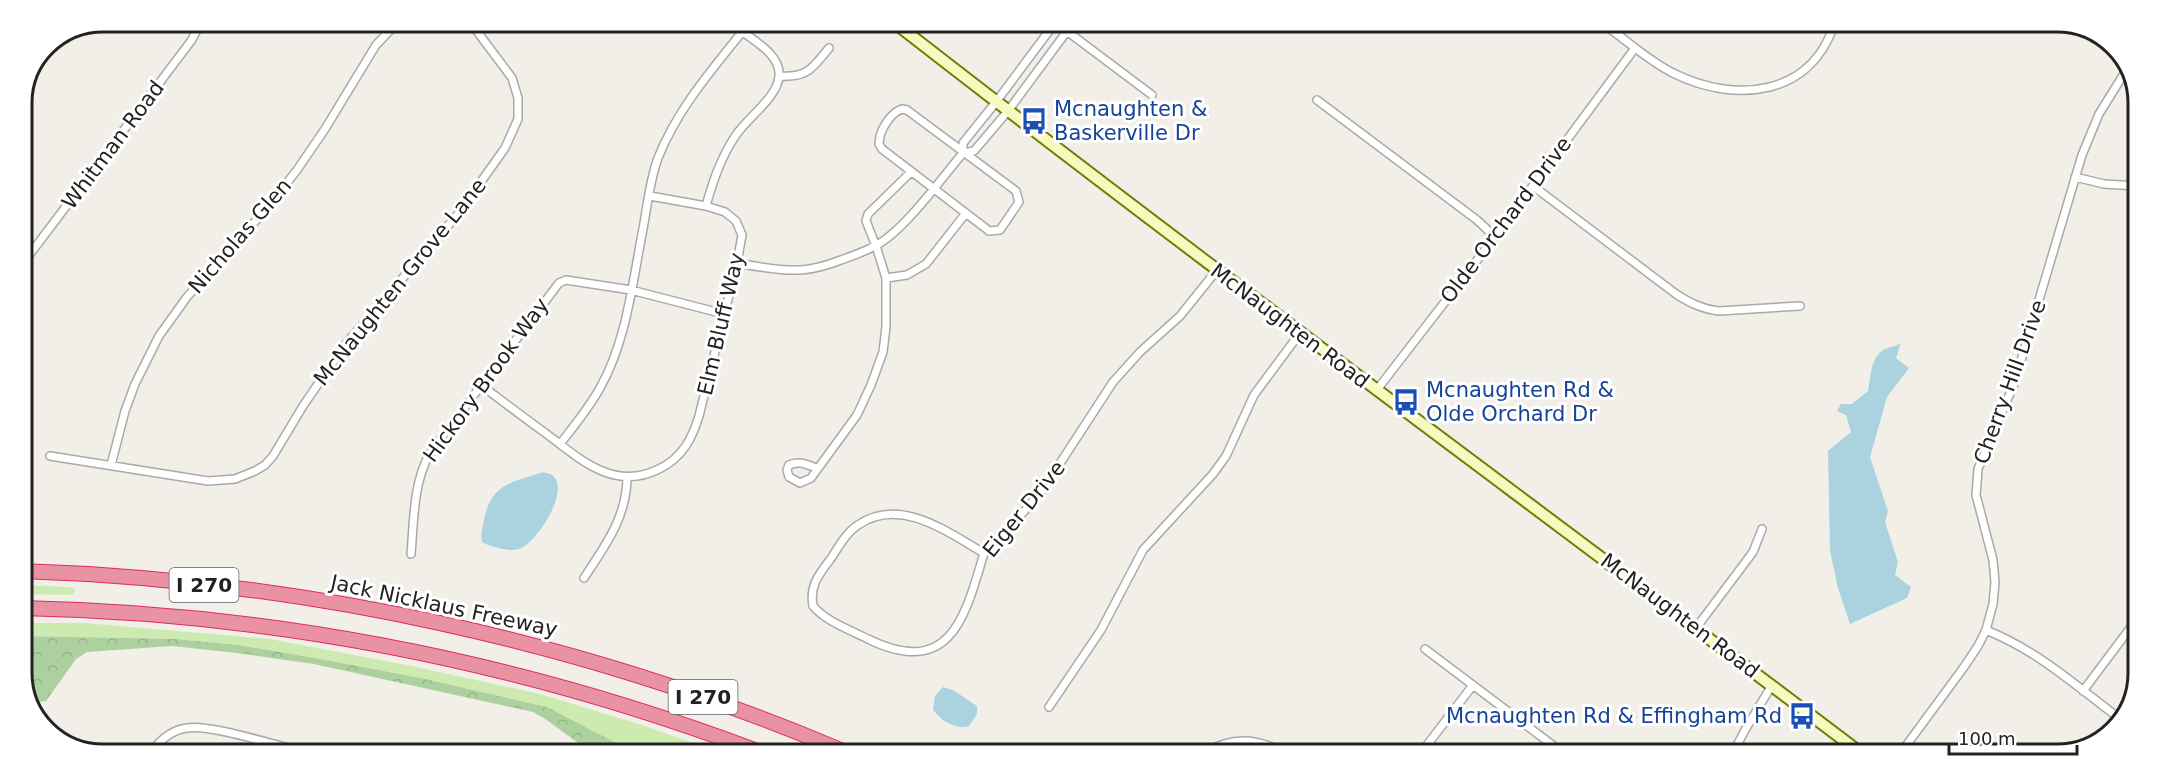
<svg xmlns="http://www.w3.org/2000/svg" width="2159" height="775" viewBox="0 0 2159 775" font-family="'DejaVu Sans',sans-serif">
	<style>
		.grass { fill: #cdebb0 }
		.forest { fill: url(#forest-crowns) }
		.water { fill: #aad3df }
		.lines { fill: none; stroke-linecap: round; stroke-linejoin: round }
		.street-casing { stroke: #a9a9a9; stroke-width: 10 }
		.secondary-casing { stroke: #707d05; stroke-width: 14 }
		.highway-casing { stroke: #dc2a67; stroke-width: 16 }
		.street { stroke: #fff; stroke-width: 7 }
		.secondary { stroke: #f7fabf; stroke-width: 10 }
		.highway { stroke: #e892a2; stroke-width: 14 }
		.labels { text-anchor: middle; stroke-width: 6; stroke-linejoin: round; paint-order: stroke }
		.shield { fill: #fff; stroke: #646464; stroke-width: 1.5 }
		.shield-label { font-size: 20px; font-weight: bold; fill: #222 }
		.transit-label { font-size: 21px; fill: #164399; stroke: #fff; text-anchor: start }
		.street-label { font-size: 21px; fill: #222; stroke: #fff }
		.rim { fill: none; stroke: #222; stroke-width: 3 }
	</style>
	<defs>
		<pattern id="forest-crowns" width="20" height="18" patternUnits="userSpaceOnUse" patternTransform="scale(1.5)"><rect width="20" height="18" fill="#add19e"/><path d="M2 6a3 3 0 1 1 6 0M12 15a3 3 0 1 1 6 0" fill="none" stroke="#95b388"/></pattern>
	</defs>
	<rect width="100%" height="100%" fill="#f2efe9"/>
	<path class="grass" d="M21,585L69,587L75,589V592L71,595L21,594Z
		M21,623H84L270,639L407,665L540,694L642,725L715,751H640L626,748L547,707L421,678L326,660L239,645L176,639L21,636Z"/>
	<path class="forest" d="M21,636L176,639L239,645L326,660L421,678L547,707L626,748L640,751H589L544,718L533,712L314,664L237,653L172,646L87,652L76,659L46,701L38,702L29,698L21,678Z"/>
	<path class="water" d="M1901,343L1896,358L1909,368L1887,397L1870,457L1888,511L1885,522L1898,562L1895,575L1911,587L1907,598L1850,624L1838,588L1830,551L1828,451L1851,432L1846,415L1837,411L1841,404H1852L1868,391C1871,377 1870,359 1883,350C1888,347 1895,347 1901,343Z
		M543,472C546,473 549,473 552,475C572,489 536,544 519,549C510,552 490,547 482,542C480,535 483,527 484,519C492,483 511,483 543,472Z
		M943,687L953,690L977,706V714L969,726C955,730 942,721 933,710L935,696Z"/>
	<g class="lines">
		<defs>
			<path id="street" d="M1056,23L1152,95
				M1603,24C1627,40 1648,61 1675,74C1735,103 1810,97 1834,25
				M779,76C807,78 812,69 829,48
				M1317,100L1477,220L1495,237
				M902,109L907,110L1016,191L1019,202L1000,230L989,231L984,227L882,149L879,144C879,131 890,113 902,109Z
				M963,153L974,151L1008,111L1073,23
				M2075,177L2104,184L2137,186
				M1533,186L1676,294C1690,303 1702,309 1719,311L1800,306
				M706,206C713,181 721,157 736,135C748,117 778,97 779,76C781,56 756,42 743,32
				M737,263C758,267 780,271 801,270C815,269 828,265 841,260C852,256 864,252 875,246C905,230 940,180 963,153V143L996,102L1055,23
				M21,266L191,41L202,21
				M886,278L907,275L926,264L966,213
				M481,385C502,401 523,417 544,432C579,458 613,492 659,469C682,458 692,439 699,416L737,263L742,235L736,221L725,212L706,206L650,196
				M1376,391L1495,237L1635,48
				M560,444C574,426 589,408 600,388C626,342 632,286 642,234C647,210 649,182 658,158C678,107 716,65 750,22
				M50,456L208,481L235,479L255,471L265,465L273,456L303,406L344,346L458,214L505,148L518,119V98L512,78L470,22
				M111,465L125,411L135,384L159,336L187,297L269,206L297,170L325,129L376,45L398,22
				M817,468C807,465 799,460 789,465L787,470L789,477L800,483L811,478L857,415L871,385L883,352L886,327V278L876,246L866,221L868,214L911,172
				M2135,492L2134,472L2135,463
				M984,553C947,532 900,496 858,525C847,532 839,546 832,557C820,573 809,585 813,606C827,622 848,629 868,639C950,679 965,618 984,553L989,551L1042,491L1113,382L1140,352L1180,316L1217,270
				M411,554C414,520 413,483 430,453L559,283L566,280L631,290L724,314
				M584,578C605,546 627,517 627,477
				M1696,628L1753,552L1762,529
				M1986,630C2038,651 2075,685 2119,718
				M1425,649L1563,753
				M2083,691L2134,623
				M1049,707L1101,630L1143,550L1213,474L1226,456L1254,395L1300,333
				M153,750C162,738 172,730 187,728C209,724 271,744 296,750
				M1206,752C1231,737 1257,738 1282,752
				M1421,753L1473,685
				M1733,753L1745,730L1772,685
				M1900,754L1964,667L1978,646L1986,630L1993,604L1995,582L1993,560L1976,495L1978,469L2014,384L2082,155L2099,114L2127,69"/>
			<path id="secondary" d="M895,23C1213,271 1540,510 1862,754"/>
			<path id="highway" d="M21,571C303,580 583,641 843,751
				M21,608C273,613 521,662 757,751"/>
		</defs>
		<use href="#street" class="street-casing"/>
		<use href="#secondary" class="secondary-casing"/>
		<use href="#highway" class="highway-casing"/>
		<use href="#street" class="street"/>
		<use href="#secondary" class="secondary"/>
		<use href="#highway" class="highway"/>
	</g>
	<defs>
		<symbol id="bus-bare" viewBox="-9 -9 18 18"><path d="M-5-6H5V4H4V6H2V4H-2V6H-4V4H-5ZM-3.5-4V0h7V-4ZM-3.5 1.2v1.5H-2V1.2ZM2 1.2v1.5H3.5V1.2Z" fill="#1a4fb4" stroke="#fff" stroke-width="2.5" paint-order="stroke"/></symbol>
	</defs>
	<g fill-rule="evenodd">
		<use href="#bus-bare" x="1015" y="102" width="38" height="38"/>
		<use href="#bus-bare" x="1387" y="383" width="38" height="38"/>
		<use href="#bus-bare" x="1783" y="697" width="38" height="38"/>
	</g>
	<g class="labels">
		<g class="shield">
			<rect x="169.5" y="568" width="69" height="34" rx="4.5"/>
			<rect x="668.5" y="680" width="69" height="34" rx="4.5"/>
		</g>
		<g class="shield-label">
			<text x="204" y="592">I 270</text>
			<text x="703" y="704">I 270</text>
		</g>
		<g class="transit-label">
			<text x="1054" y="116">Mcnaughten &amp;<tspan x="1054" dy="24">Baskerville Dr</tspan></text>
			<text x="1426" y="397">Mcnaughten Rd &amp;<tspan x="1426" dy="24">Olde Orchard Dr</tspan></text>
			<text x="1782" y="723" text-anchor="end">Mcnaughten Rd &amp; Effingham Rd</text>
		</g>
		<g class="street-label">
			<text transform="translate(113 145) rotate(-53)" y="7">Whitman Road</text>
			<text transform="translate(1506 220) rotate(-53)" y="7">Olde Orchard Drive</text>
			<text transform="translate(240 236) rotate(-49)" y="7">Nicholas Glen</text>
			<text transform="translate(400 282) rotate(-51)" y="7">McNaughten Grove Lane</text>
			<text transform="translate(721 324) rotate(-77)" y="7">Elm Bluff Way</text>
			<text transform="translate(1290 326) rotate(37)" y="7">McNaughten Road</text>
			<text transform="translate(486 380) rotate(-54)" y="7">Hickory Brook Way</text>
			<text transform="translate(2010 382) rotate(-70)" y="7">Cherry Hill Drive</text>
			<text transform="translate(1024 509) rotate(-51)" y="7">Eiger Drive</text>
			<text transform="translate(444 606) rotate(12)" y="7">Jack Nicklaus Freeway</text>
			<text transform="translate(1680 616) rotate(37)" y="7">McNaughten Road</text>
		</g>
	</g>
	<path d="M0 0H2159V775H0ZM103 32H2057A71 71 0 0 1 2128 103V673A71 71 0 0 1 2057 744H103A71 71 0 0 1 32 673V103A71 71 0 0 1 103 32Z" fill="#fff" fill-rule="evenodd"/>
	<path class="rim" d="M103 32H2057A71 71 0 0 1 2128 103V673A71 71 0 0 1 2057 744H103A71 71 0 0 1 32 673V103A71 71 0 0 1 103 32Z"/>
	<path d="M1949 745v9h128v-9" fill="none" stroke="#222222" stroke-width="3"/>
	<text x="1958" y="745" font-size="18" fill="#222222" stroke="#ffffff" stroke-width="4.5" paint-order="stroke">100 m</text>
</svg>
